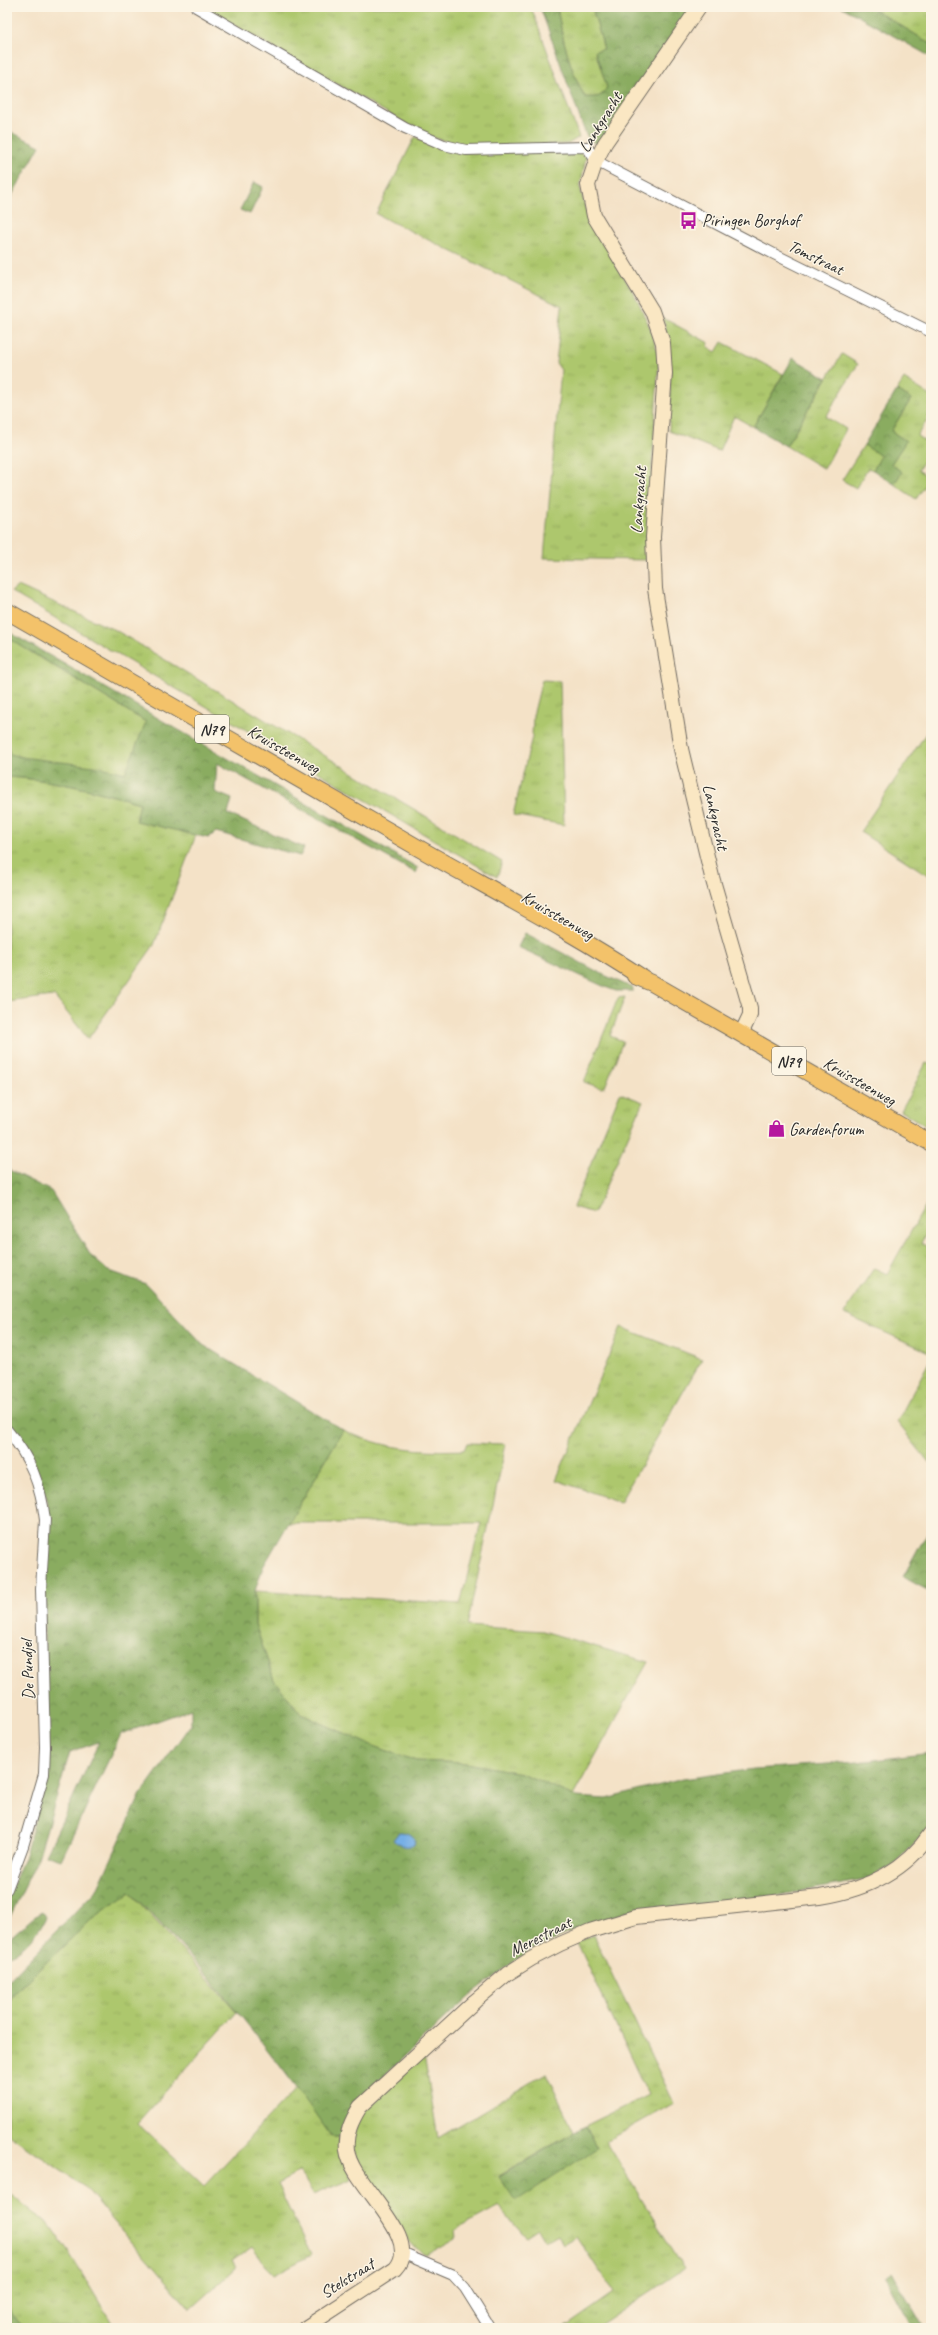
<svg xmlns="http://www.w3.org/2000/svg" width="938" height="2335" viewBox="0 0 938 2335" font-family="Caveat,sans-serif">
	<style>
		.grass { fill: url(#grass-tufts); stroke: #6c794c }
		.forest { fill: url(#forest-crowns); stroke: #5a6c46 }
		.water { fill: #76afe6; stroke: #506d88 }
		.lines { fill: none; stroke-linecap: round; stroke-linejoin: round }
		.street-casing { stroke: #716b62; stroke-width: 12 }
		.secondary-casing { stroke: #716b62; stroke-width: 16 }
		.primary-casing { stroke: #716b62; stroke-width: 18 }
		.street { stroke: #fff; stroke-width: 10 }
		.secondary { stroke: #fae7c3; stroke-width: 14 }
		.primary { stroke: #f3c26a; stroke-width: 16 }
		.labels { text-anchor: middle; stroke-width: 3; stroke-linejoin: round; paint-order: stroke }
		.shield { fill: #fcf5e5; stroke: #6a6863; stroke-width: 1 }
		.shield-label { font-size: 16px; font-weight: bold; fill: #2b2b2b }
		.street-label { font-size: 17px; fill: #2b2b2b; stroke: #fcf5e5 }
		.poi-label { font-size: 17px; fill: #2b2b2b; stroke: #fcf5e5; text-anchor: start }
	</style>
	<defs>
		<pattern id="grass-tufts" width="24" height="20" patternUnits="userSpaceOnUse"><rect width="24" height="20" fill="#adc76d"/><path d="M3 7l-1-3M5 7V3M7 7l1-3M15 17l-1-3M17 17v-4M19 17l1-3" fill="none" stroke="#95ab5f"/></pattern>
		<pattern id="forest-crowns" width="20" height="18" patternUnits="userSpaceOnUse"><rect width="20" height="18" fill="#8aac60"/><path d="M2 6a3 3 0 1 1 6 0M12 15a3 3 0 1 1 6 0" fill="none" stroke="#718c4f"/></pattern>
	</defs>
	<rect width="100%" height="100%" fill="#fcf5e5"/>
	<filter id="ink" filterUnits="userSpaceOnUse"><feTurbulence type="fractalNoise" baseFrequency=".025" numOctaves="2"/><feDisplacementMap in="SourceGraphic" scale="8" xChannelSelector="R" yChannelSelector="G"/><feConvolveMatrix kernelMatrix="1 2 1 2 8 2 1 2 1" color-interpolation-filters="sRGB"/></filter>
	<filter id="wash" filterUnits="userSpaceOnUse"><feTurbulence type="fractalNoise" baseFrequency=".012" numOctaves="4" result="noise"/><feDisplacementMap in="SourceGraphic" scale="16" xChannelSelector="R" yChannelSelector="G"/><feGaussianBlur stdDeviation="0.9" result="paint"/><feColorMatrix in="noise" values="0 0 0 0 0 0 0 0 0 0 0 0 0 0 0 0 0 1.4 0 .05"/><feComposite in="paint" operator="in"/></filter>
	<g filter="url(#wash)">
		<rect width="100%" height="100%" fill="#f4e2c7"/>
		<path class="grass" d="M202,7H531L579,137L568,144L467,147L428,136Z
			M557,7H592L604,49L595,51L607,87C602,98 596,98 585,97C570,71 562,37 557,7Z
			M870,7H931V44Z
			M415,137L442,148L578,151L586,157L580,187L586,211L638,301L651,330L659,358L646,560L544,558L559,393L561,370L556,363L562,306L376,214Z
			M663,318L709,343L708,347L716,352L722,342L783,374L753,427L734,416L719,451L669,431C670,394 673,355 663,318Z
			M842,354L858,364L826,417L846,429L824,469L786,446Z
			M904,379L931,396V413L917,436L931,445V450L918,470L930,478L916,499L894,484L902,472L891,464L906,441L891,431L911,399L897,390Z
			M864,445L882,456L873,470L868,468L856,488L842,480Z
			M18,586L117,631L502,862L497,877L11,592Z
			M8,638L146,722L126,773C88,763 48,765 10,754L7,746Z
			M542,680L560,681L564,825L513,815L532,737L533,716Z
			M931,726V877L860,832Z
			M7,777C53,779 96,791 140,803L137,821L196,835L154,945L88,1039L54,996L7,1002Z
			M625,997L610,1036L623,1041L605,1087L601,1088L584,1082L618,998Z
			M926,1063L931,1065V1129L901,1111Z
			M620,1093L643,1102L594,1213L573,1207Z
			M931,1196V1225L921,1243L931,1249V1353L844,1314L874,1268L887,1274Z
			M621,1327L702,1359L620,1502L556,1480Z
			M931,1358V1465L897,1422Z
			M343,1430C383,1449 421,1452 464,1450L467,1443L506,1444L467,1626L543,1631L648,1662L573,1796L521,1773L466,1763L416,1761L371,1745L301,1714L274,1680L255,1624V1591L460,1604L481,1523H289Z
			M130,1892L237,2012L137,2123L204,2186L297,2087L331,2136H342L345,2163L351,2179L314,2195L300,2172L277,2184L311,2255L273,2275L252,2247L232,2261L236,2268L190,2309L83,2186L7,2133V2006L14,1993L92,1919Z
			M593,1935L674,2103L606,2141L684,2269L596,2328H564L614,2293L576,2236L563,2244L557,2234L545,2241L538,2229L526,2237L499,2206L455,2230L456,2238L426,2255L422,2254L410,2241L360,2169L352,2145L360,2116L424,2055L438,2138L546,2073L574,2132L499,2176L597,2148L585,2126L648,2095L577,1942Z
			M7,2192L49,2224L71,2256L115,2328H15L21,2324L7,2308Z"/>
		<path class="forest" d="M540,7H557C562,37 570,71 585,97C596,98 602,98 607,87L595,51L604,49L592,7H694L600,144H595L586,135Z
			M842,7H870L931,44V57Z
			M7,130L40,146L7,204Z
			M254,182L263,187L250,214L240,210Z
			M793,358L827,378L786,446L753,427Z
			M897,390L911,399L891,431L906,441L891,464L902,472L894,484L873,470L881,456L864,445Z
			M7,631L418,868L416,873L217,763L215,792L232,799L228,814L304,848L300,856L216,832L208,838L136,821L140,803C96,791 52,779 7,777V746L10,754L21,757L101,767L125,773L146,722L8,638L7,640Z
			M525,933L604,975L633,988V991H616L605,987L518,947Z
			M7,1169L51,1191L91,1256L107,1270L146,1284L203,1345L343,1430L263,1567L255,1591V1624L274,1680L301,1714L371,1745L416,1761L466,1763L521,1773L576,1797L606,1799L683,1779L754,1769L858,1762L931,1753V1826L891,1867L864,1880L769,1897L627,1912L575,1930L527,1952L469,1996L354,2104L342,2136H331C271,2050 204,1967 130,1892L92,1919L14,1993L7,2006V1982L98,1888L141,1794L191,1724V1709L121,1734L61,1860L46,1855L99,1742L70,1752L38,1858L7,1923V1898L24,1858L45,1785L44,1597L48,1513L46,1497L34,1463L7,1425Z
			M931,1526V1592L903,1577Z
			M43,1912L46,1917C38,1933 25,1951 7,1956V1940L34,1917Z
			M585,2126L597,2148L516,2201L499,2177Z
			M892,2272L924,2328H912L885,2278Z
			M10,2310L21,2324L15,2328H7V2312Z"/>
		<path class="water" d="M399,1832C407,1832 410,1834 415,1840L414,1845C406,1848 400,1846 393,1840Z"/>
	</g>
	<g filter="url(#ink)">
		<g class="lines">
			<defs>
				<path id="street" d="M196,7L405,128L444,145L466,150L587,147L596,161L774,254L931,332
					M7,1430C30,1457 41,1485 45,1520L41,1589L45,1747L44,1774L23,1846L7,1889
					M404,2254L453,2275L465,2288L490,2328"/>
				<path id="secondary" d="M699,7L605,143L596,161L588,185L594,216L652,311L663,343L665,373L653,537L655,589L681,749L712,877L750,1008V1015L741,1034
					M305,2328L395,2269C425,2238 351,2185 347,2150C345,2134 352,2120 360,2107L475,2001L507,1974L531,1959L560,1944L590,1931L636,1917L820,1897C865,1890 905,1872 931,1833"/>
				<path id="primary" d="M7,611C143,689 279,768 415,846C492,890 571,931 646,980
					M635,976L652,983L931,1143"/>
			</defs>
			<use href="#street" class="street-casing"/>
			<use href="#secondary" class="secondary-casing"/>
			<use href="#primary" class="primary-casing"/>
			<use href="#street" class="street"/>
			<use href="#secondary" class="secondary"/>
			<use href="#primary" class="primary"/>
		</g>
	</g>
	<defs>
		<symbol id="bus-bare" viewBox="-9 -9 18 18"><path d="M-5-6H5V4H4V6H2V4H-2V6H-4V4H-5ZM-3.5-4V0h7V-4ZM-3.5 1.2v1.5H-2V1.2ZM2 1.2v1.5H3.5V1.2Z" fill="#b5179e" stroke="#fcf5e5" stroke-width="2.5" paint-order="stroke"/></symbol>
		<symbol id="shop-bare" viewBox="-9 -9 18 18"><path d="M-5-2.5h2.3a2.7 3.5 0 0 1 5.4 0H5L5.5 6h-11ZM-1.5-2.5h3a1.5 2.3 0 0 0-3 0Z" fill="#b5179e" stroke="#fcf5e5" stroke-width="2.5" paint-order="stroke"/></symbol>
	</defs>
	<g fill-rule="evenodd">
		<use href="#bus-bare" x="676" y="208" width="25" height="25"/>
		<use href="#shop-bare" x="764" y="1116" width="25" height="25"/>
	</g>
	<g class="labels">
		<g class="shield">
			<rect x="195" y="715" width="34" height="28" rx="3"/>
			<rect x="772" y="1047" width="34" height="28" rx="3"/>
		</g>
		<g class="shield-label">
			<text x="212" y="735">N79</text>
			<text x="789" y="1067">N79</text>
		</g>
		<g class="street-label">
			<text transform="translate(600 122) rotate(-58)" y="6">Lankgracht</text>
			<text transform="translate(816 257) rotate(26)" y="6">Tomstraat</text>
			<text transform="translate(638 500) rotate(-86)" y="6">Lankgracht</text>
			<text transform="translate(284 749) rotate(30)" y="6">Kruissteenweg</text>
			<text transform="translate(716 817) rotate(77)" y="6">Lankgracht</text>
			<text transform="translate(558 915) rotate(30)" y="6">Kruissteenweg</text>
			<text transform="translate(860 1081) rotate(30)" y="6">Kruissteenweg</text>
			<text transform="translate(27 1670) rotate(-92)" y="6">De Pundjel</text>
			<text transform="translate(540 1936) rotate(-27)" y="6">Merestraat</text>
			<text transform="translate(347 2278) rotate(-32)" y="6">Stelstraat</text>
		</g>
		<g class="poi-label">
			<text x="702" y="226">Piringen Borghof</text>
			<text x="789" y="1135">Gardenforum</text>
		</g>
	</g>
	<rect width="938" height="2335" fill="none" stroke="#fcf5e5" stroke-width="24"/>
</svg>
